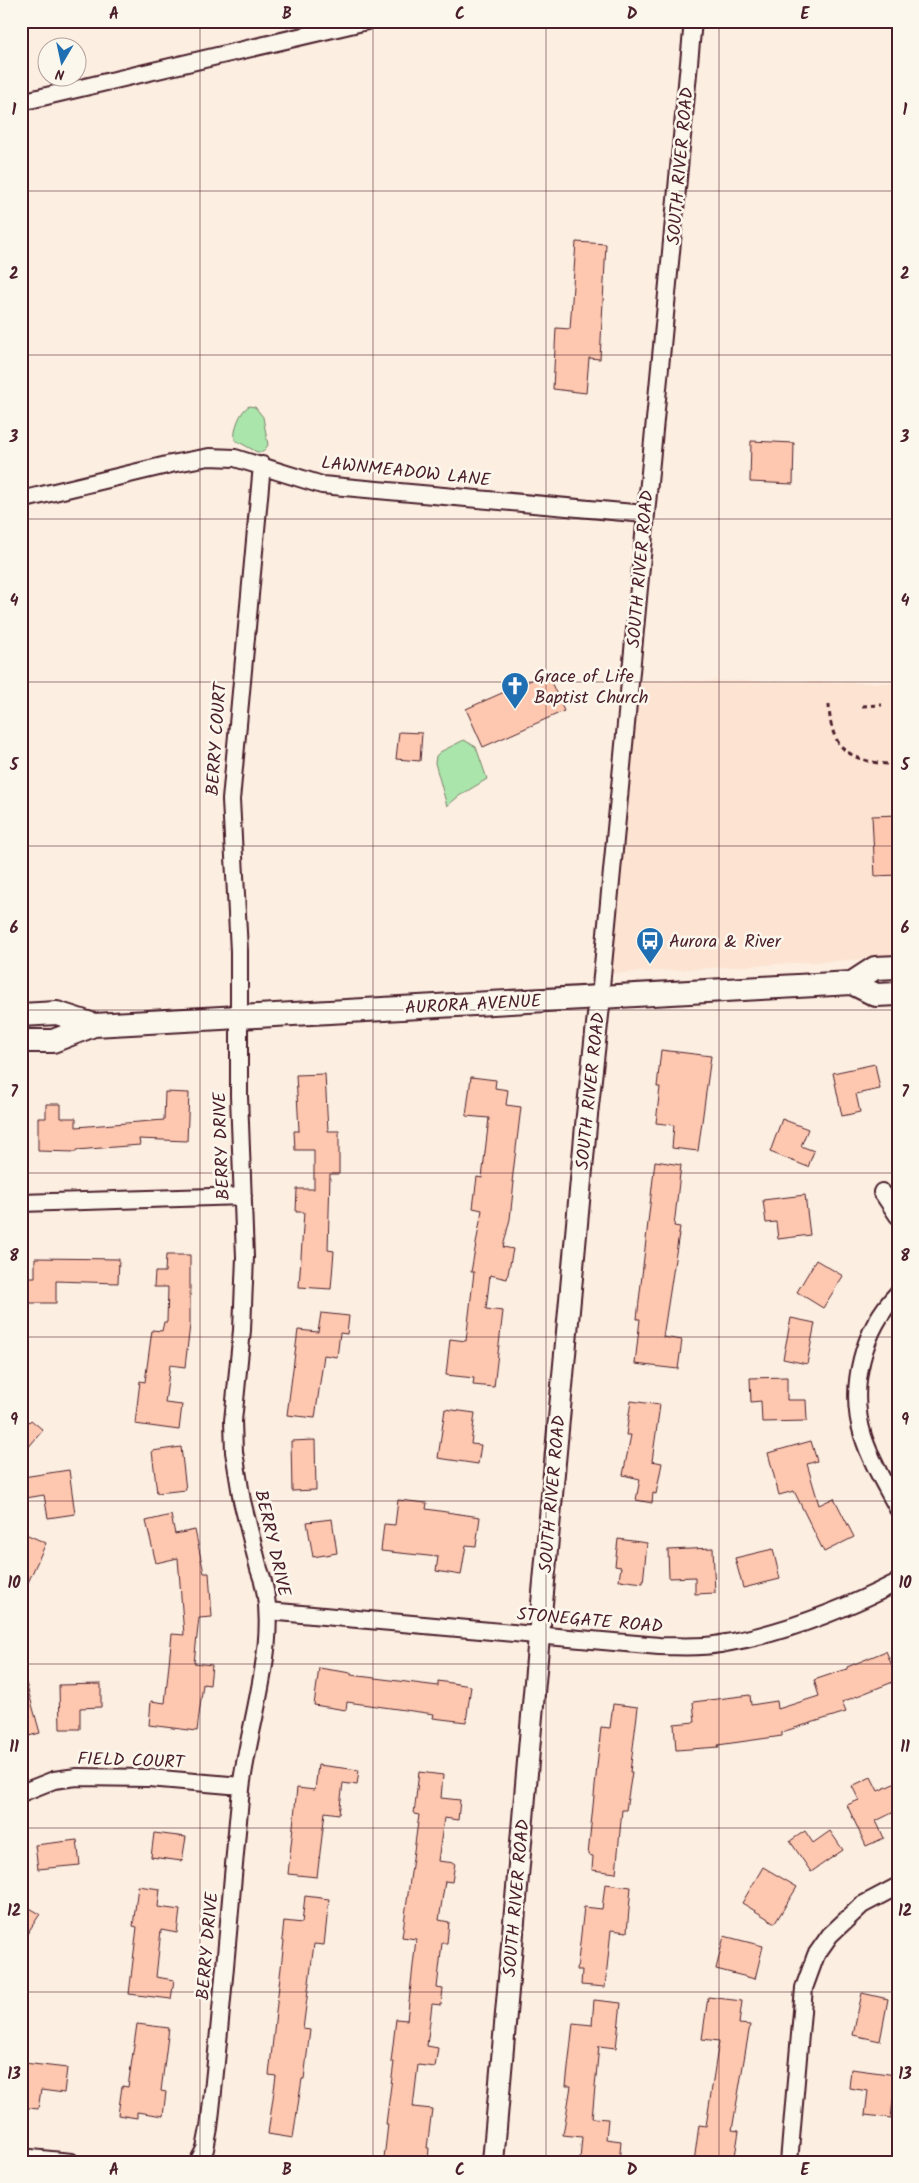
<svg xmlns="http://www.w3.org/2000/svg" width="919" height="2183" viewBox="0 0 919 2183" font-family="Kalam,sans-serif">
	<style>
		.built { fill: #fde3d2 }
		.green { fill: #aae5ab; stroke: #7a826b }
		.building { fill: #fec8b0; stroke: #4a1f2b }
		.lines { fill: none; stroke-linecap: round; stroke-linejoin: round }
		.minor-casing { stroke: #4a1f2b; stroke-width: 20 }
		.tertiary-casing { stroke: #4a1f2b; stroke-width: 24 }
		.secondary-casing { stroke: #4a1f2b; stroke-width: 26 }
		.path { stroke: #4a1f2b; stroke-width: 3; stroke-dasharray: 5 4; stroke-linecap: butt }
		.minor { stroke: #fbf7ec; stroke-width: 16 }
		.tertiary { stroke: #fbf7ec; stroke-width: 20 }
		.secondary { stroke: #fbf7ec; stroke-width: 22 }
		.grid { fill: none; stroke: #4a1f2b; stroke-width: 1; stroke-opacity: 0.55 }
		.labels { text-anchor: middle; stroke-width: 5; stroke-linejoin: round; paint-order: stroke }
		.street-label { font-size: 18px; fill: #4a1f2b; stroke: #fbf7ec }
		.poi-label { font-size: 18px; fill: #4a1f2b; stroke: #fbf7ec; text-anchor: start }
		.neatline { fill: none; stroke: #4a1f2b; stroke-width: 2 }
		.grid-label { font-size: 16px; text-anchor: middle; font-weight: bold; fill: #4a1f2b }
	</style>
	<rect width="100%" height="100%" fill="#fceee0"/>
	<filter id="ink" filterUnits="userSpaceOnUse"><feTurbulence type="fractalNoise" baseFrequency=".02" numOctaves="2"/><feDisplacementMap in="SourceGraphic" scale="10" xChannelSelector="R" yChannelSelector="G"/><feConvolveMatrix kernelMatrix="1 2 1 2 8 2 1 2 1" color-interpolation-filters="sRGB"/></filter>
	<g filter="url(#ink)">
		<path class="built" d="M630,680L898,683V957L603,974Z"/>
		<path class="green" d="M249,406L255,407L263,417L268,445L263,452H257L235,440C233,430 240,411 249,406Z
			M464,740L476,747L487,779L459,796L447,806L435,763L436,756L440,752Z"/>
		<path class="building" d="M576,242L606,244L600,359L589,358L586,393L553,389L556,328L570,329Z
			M751,441L794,443L793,484L750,482Z
			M547,673L564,711L483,747L466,709Z
			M399,732L422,733L420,761L396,759Z
			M898,815V875L875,876L872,816Z
			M661,1050L711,1056L698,1151L672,1148L674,1125L656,1123L660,1087H657Z
			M875,1064L880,1089L856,1094L860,1112L842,1116L833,1073Z
			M325,1074L328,1131H339V1174H330L328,1250L334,1251L331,1289L299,1287L304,1212H296L297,1189H314V1150H295L294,1131H299L296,1075Z
			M471,1077L496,1080L495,1088L508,1090L506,1105L521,1107L512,1182H514L510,1219L503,1247L513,1249L507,1279L490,1275L486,1309L503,1311L494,1387L473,1385L474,1378L446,1375L450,1339L466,1341L474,1272H471L482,1210L473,1208L477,1177L482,1178L489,1118L466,1116Z
			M165,1092L189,1093L187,1141L139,1139L140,1145L76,1150V1152L38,1151V1118H46V1104H61V1118H76V1127L164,1120Z
			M782,1119L808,1129L801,1146L814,1151L808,1167L770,1152Z
			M655,1161L681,1165L674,1226L680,1227L663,1337L682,1340L678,1369L635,1364L640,1319H637Z
			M805,1195L810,1235L778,1239L776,1222L766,1223L763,1200Z
			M166,1255H190V1325L185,1367L170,1365L165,1403L182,1405L179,1430L135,1424L140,1381L145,1382L152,1330L162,1331L164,1322H167L168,1287H154L155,1272H165Z
			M35,1258L119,1259L118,1283L56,1281V1303H21V1277H35Z
			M816,1260L843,1276L823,1308L797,1292Z
			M321,1313L349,1316L347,1334L340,1333L337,1357L324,1355L315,1418L287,1415L298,1330L318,1332Z
			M791,1318L815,1323L807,1364L783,1359Z
			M787,1377V1400H806L807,1421L762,1422L761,1401L751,1402L750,1378Z
			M631,1401L660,1405L652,1461L662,1463L656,1494L653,1493L652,1503L636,1500L640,1479L623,1475L631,1435H626Z
			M445,1409L475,1413L471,1444L481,1445L478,1464L438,1458Z
			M21,1416L29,1422L31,1420L43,1430L21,1456Z
			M315,1440L316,1490L292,1491L291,1441Z
			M811,1441L817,1461L807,1464L819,1505L834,1498L854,1537L824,1552L794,1491L779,1495L768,1453Z
			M181,1447L186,1490L157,1493L152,1451Z
			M69,1470L75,1514L48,1518L44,1495L26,1498L23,1477Z
			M398,1500L427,1503L426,1509L480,1517L476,1546L466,1545L461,1575L436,1571L438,1557L381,1551L384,1524L395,1525Z
			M171,1515L175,1534L195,1530L204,1573H209L212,1617L199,1618L194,1663L212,1665L210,1685L203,1684L197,1731L149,1725L151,1701L165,1703L172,1634L184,1635L178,1558L156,1563L146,1521Z
			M332,1519L337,1553L313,1557L307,1522Z
			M21,1532L46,1543L21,1598Z
			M618,1539L647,1543L643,1583L619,1580L621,1567L615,1566Z
			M713,1548L715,1593L695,1594V1577L669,1578L668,1550Z
			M773,1549L780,1579L743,1588L735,1558Z
			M886,1651L898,1680L842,1702L846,1712L782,1732V1736L718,1745L719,1747L676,1750L674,1724L695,1722L693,1702L750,1695L751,1705L777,1701L778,1709L819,1696L814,1680L847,1669V1667Z
			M319,1668L351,1673V1675L438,1686V1681L471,1686L466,1722L433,1718L434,1714L347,1702L346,1710L314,1705Z
			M21,1683H26L40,1733L21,1738Z
			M101,1684V1707L80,1708V1729H60L59,1685Z
			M613,1704L638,1707L630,1772H632L626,1810H622L616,1873L592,1870L593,1856L588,1855L601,1727L610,1728Z
			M318,1765L359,1770L357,1785L343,1783L339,1814L325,1812L317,1877L288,1874L297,1788L315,1790Z
			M419,1772L443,1775L441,1798L460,1800L458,1820L444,1818L438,1861L455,1863L452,1882L445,1881L439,1920L449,1922L447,1943H442L437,1988L443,1989L441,2005L432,2004L427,2046L438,2048L435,2067L418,2065L413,2107L432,2109L427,2148H429L428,2162H395L384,2159L388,2124H386L394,2062H391L396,2019L407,2020L416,1939L402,1937L419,1815L414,1814Z
			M871,1777L878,1791L898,1782V1810L876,1821L884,1838L866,1846L847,1805L859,1800L852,1786Z
			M805,1831L813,1843L830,1831L843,1850L811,1872L790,1841Z
			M154,1833L186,1837L182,1861L151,1857Z
			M77,1840L80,1865L38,1869L35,1845Z
			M763,1867L797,1887L775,1923L742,1903Z
			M605,1884L631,1887L627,1932L611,1930L605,1987L581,1985L582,1970H577L584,1907L602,1909Z
			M138,1886L160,1889L158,1907L180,1910L177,1933L161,1930L156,1977L174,1980L171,1999L129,1994L137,1927L133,1926Z
			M305,1896L329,1899L324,1945L314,1944L303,2029L310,2030L304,2079H302L293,2138L268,2134L276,2076L269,2075L284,1941L282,1940L284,1921L302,1923Z
			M21,1903L40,1914L21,1943Z
			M724,1936L763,1946L755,1979L716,1969Z
			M862,1993L888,1999L880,2041L853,2035Z
			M708,1997L742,2001L739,2024L750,2025L732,2130L739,2131L735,2156L728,2155L727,2162H694L699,2125L706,2126L719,2041L702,2039Z
			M594,2000L621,2003L616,2048L599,2046L592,2118L608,2119L606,2139L621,2141L619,2162L580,2160L582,2137L563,2135L571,2086H566L573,2023L592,2025Z
			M137,2024L169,2028L161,2091L166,2092L163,2116L137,2112V2118L118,2115L122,2086L128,2087Z
			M24,2063L67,2068L64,2093L41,2090L38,2109L21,2107Z
			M851,2069L896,2075L891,2118L865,2115L868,2091L849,2088Z"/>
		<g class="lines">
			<defs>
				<path id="minor" d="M21,102L367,21
					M21,500L171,464L209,457L235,458L322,485L645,514
					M600,997L693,21
					M882,1192L898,1216
					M21,1203L243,1196
					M898,1293C863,1329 848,1387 863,1436C871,1462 886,1486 898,1509
					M268,1611L659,1646C679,1646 700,1648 720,1644C783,1634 841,1611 898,1582
					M21,1793L54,1780L77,1777L149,1778L241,1786
					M21,2157L71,2162
					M198,2162L205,2149L209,2128C222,2015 230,1902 241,1789C248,1724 284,1631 259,1569L242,1501L234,1452L233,1421L242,1330L245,1257L239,1096V951L231,800L262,465
					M789,2162L804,1988L816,1955L830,1935L862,1905L898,1886"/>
				<path id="tertiary" d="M493,2162L539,1636L587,1115L600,997"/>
				<path id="secondary" d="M852,983L875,968L898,967
					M21,1015L57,1013L94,1025
					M21,1041H53L94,1025L852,983L876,995L898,994"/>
			</defs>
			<use href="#minor" class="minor-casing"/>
			<use href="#tertiary" class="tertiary-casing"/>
			<use href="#secondary" class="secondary-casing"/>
			<path class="path" d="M829,704C830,740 841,757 878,763C885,764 891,764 898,765
				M862,706L882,705"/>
			<use href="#minor" class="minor"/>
			<use href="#tertiary" class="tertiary"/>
			<use href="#secondary" class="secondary"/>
		</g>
	</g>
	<path class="grid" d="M200,21V2162M373,21V2162M546,21V2162M719,21V2162M21,191H898M21,355H898M21,519H898M21,682H898M21,846H898M21,1010H898M21,1173H898M21,1337H898M21,1501H898M21,1664H898M21,1828H898M21,1992H898"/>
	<defs>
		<symbol id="church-pin" viewBox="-11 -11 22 30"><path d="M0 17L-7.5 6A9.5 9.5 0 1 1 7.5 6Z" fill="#1f6fb2" stroke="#fbf7ec"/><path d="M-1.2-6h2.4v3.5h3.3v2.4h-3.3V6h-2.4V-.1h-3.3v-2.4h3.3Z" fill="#fff"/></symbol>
		<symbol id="bus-pin" viewBox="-11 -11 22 30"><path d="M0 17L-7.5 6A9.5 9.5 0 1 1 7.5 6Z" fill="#1f6fb2" stroke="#fbf7ec"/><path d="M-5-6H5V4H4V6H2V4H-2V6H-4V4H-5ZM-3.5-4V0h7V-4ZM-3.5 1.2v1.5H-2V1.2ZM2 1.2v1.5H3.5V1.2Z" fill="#fff"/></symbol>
	</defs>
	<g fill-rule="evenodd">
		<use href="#church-pin" x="499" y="670" width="32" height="43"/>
		<use href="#bus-pin" x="634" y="925" width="32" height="43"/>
	</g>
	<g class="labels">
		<g class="street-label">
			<text transform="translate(680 166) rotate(-85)" y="6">SOUTH RIVER ROAD</text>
			<text transform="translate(406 471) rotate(6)" y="6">LAWNMEADOW LANE</text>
			<text transform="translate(640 569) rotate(-85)" y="6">SOUTH RIVER ROAD</text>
			<text transform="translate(216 739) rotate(-86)" y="6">BERRY COURT</text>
			<text transform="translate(473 1004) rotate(-3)" y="6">AURORA AVENUE</text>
			<text transform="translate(590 1091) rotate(-84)" y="6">SOUTH RIVER ROAD</text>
			<text transform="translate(221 1146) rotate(-92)" y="6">BERRY DRIVE</text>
			<text transform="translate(552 1494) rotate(-85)" y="6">SOUTH RIVER ROAD</text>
			<text transform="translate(273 1543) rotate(77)" y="6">BERRY DRIVE</text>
			<text transform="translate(590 1620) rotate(5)" y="6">STONEGATE ROAD</text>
			<text transform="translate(131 1760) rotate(2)" y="6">FIELD COURT</text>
			<text transform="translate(516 1898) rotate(-85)" y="6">SOUTH RIVER ROAD</text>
			<text transform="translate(207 1946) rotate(-85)" y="6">BERRY DRIVE</text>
		</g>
		<g class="poi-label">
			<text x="534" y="682">Grace of Life<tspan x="534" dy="21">Baptist Church</tspan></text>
			<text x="669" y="947">Aurora &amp; River</text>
		</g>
	</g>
	<rect width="919" height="2183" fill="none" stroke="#fbf7ec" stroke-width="55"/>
	<g transform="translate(62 62) rotate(189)"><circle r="24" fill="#fbf7ec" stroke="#b4a19f"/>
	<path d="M0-4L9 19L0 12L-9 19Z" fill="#1f6fb2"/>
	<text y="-8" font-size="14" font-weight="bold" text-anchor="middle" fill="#4a1f2b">N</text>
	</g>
	<rect x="28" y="28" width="864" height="2128" class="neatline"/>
	<g class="grid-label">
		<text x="114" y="19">A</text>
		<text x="287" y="19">B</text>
		<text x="460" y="19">C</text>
		<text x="632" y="19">D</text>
		<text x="805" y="19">E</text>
		<text x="14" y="115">1</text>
		<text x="905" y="115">1</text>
		<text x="14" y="279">2</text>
		<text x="905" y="279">2</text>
		<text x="14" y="442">3</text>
		<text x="905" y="442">3</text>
		<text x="14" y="606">4</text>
		<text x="905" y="606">4</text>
		<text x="14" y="770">5</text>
		<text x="905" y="770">5</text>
		<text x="14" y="933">6</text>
		<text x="905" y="933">6</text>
		<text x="14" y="1097">7</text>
		<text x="905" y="1097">7</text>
		<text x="14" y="1261">8</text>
		<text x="905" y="1261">8</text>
		<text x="14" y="1425">9</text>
		<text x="905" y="1425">9</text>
		<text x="14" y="1588">10</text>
		<text x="905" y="1588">10</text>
		<text x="14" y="1752">11</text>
		<text x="905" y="1752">11</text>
		<text x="14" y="1916">12</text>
		<text x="905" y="1916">12</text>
		<text x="14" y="2079">13</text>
		<text x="905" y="2079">13</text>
		<text x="114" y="2175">A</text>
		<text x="287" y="2175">B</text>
		<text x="460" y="2175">C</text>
		<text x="632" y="2175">D</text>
		<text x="805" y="2175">E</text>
	</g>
</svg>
